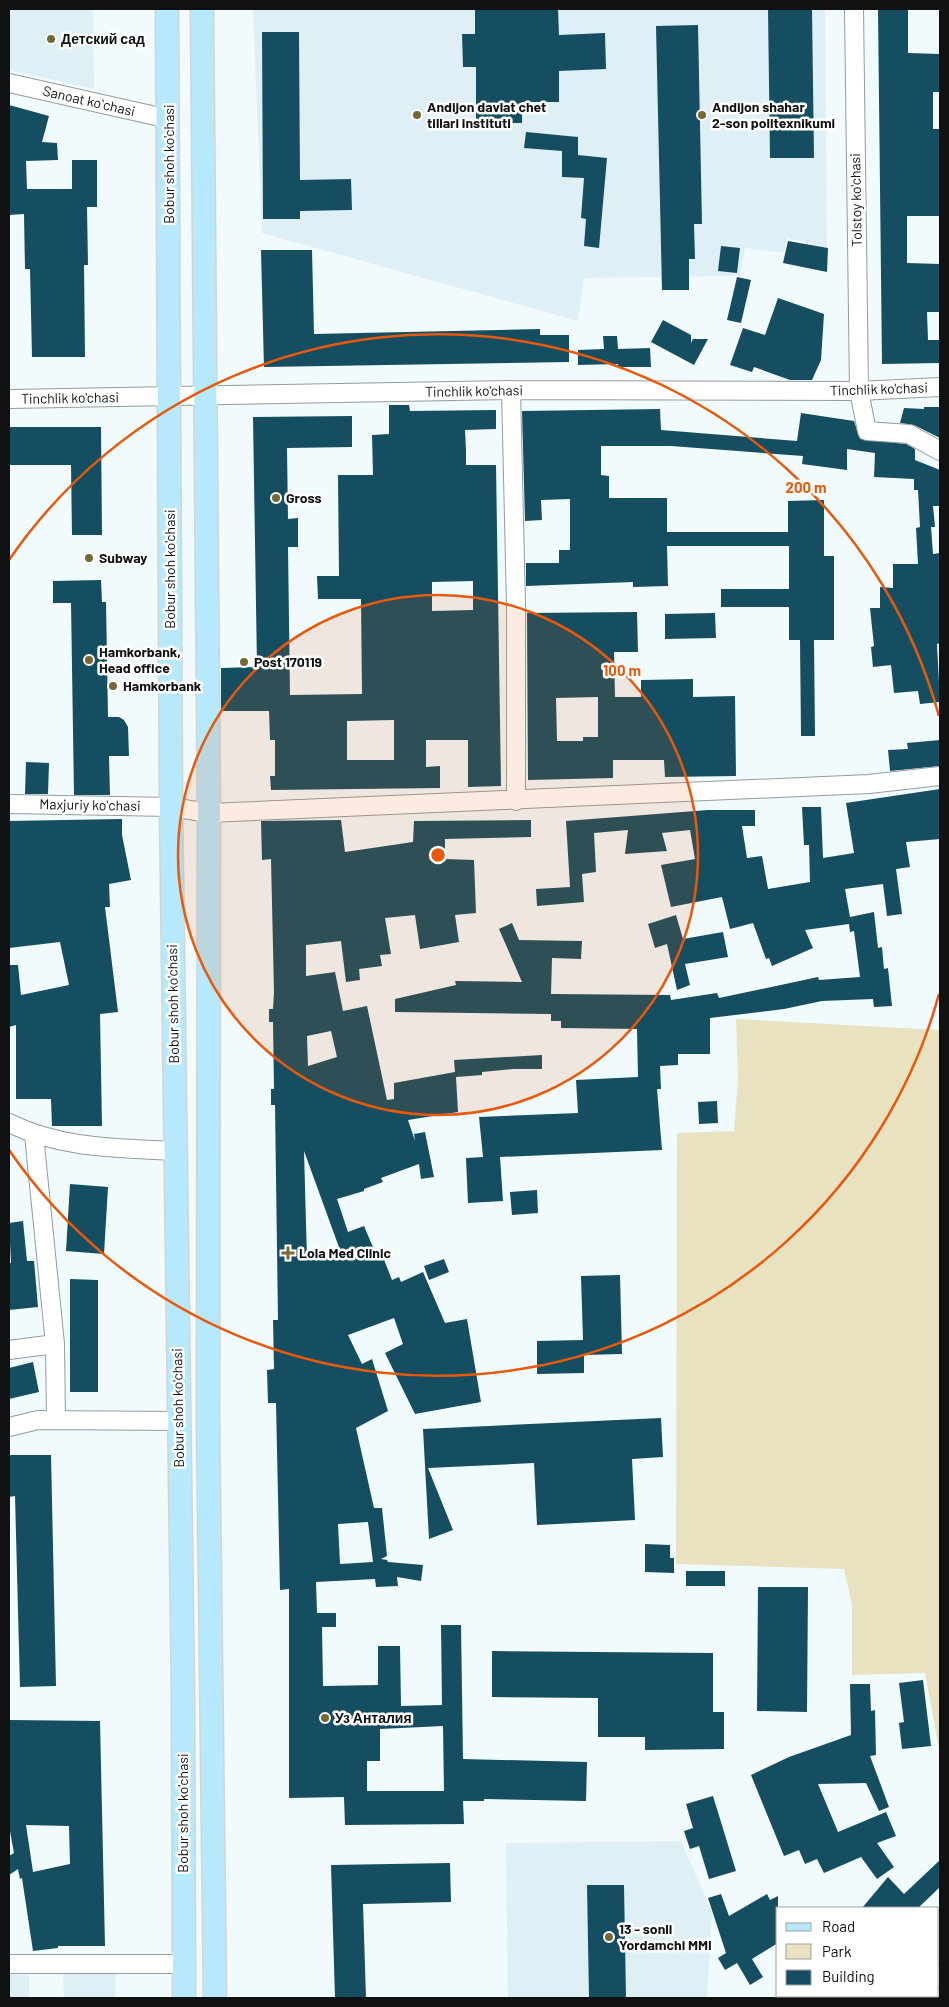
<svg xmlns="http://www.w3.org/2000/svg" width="949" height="2007" viewBox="0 0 949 2007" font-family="Barlow,sans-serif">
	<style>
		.built { fill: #dfeff6 }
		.green { fill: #e9e2c0 }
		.building { fill: #154e60; fill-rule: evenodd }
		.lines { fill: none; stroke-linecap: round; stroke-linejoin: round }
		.minor-casing { stroke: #949c9f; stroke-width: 20 }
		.major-casing { stroke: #d4d4d5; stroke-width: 25 }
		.minor { stroke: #fff; stroke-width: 18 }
		.major { stroke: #b6e9fb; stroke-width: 22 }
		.ring { fill: none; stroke: #e8590c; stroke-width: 2.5 }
		.poi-dot { fill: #746936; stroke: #fff; stroke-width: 2 }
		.labels { text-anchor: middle; stroke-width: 5; stroke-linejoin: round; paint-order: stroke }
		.poi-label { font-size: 14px; font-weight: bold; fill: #0f1113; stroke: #fff; text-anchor: start }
		.street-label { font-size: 14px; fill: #0f1113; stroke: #fff }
		.centre { fill: #e8590c; stroke: #fff; stroke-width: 2.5 }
		.ring-label { font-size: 15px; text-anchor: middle; font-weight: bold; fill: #e8590c; stroke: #fff; stroke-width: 5; stroke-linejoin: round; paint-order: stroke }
	</style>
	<rect width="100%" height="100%" fill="#f1fafd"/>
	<path class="built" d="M9,9H93L94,89L9,70Z
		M253,9H825L827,247L787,238L784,253L745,248L740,276L584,278L578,321L262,233Z
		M681,1841L712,1912L707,1998H508L506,1843Z
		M116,1972L115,1998H64L63,1974Z
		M9,1975H29V1998H9Z"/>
	<path class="green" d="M736,1019L940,1030V1754L925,1673L852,1675V1605L844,1569L676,1564L677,1133L734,1131L738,1078Z"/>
	<path class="building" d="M475,9H558L559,35L605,33L606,69L559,71V102H522V123H476V67H463L462,34H475Z
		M768,9H812L814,158H770Z
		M878,9H908V53L940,54V92H933V129H940V216H907V263L940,264V312H927L928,340H940V363L882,364Z
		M698,25L702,224H694L695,259H689V290H662L656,26Z
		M262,32H299L300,180L351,179L352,210L300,211V219H263Z
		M9,105L49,116L42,142L57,143L58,160L26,161L27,189H72V160H97V207H87L88,265H84L85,357H32L30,269H25L24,214L9,215Z
		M526,132L578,137V155L607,158L599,248L584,246L586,219L581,218L584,178L562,177V151L524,148Z
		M788,241L828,248L827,272L783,263Z
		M721,246L740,248L737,273L718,271Z
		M261,250H312L314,334L540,329V335H569V362L264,367Z
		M737,277L751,280L741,323L727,320Z
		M778,298L824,314L821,360L812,380H790L754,367L752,372L730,365L743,328L765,335Z
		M663,320L691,335V343L693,339H708L694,365L651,342Z
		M603,336H617L618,349L650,348L651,367H618V364L578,365V350L604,349Z
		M389,405H409L410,411L496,410V429L465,430L466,450V465H496L501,786L468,787V740H426V767L440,766V788L271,790L270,776H275V740H270L269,711H221V668L257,667L253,417L352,416V447L287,448L288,519L298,518V547H288L290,695L362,694L361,599H318L317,576H339L338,475H373L372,435L389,434ZM473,581V610L432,611V582ZM394,720V760H347V721Z
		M924,407H940V438L914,425L900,423L904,408L924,409Z
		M660,409L661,430L797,441L801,413L854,421L860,439L906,444L915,449V460L940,470V506H933L935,527H928H931L933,554L940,553V643L937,644L940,702L920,704L918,691L894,693L891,665L873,667L871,647L874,646L870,608H880V587L893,588V564H918L916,528L920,527L918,490H914V479L874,477L875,453L847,449V470L802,464L803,456L671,446H601V475L609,476V498H667V532H788V501L824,500V556H834V640H814L815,736H801L800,640H789V607H721V589H789V546H667L668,586L633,587V582L526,586V563H559V550H570V499L541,500L542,520L525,521L522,411Z
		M9,427H101L102,535H72L71,465H9Z
		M101,580L102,602H106L108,717H119L124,720L128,727L129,756H109L110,795H74L71,603H53V581Z
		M637,612L638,652H614L615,697H641V680L693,679V697L735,696L736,776L665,777L664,760H613V778L528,780L527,613ZM598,697V737H583V741H557L556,698Z
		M715,613L716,638L665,639V614Z
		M940,740V766L890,771L888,750L908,749L907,743Z
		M26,762L49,763L48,794H25Z
		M940,789V839L906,842L910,867L896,869L902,914L887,916L883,884L845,889L850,917L874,912L878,948L882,947L884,969L888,968L892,1006L874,1007L873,999L822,1001L784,1009L710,1018V1054H678V1065L660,1066L661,1089H657L662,1150L500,1157L503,1201L468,1203L466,1158L483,1157L479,1117L578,1113L576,1080L638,1077L637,1029L561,1028V1021H551V1014L395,1012V999L456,985L455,981L522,982L499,929L512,923L519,940L582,941L581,959L552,958L551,994L670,995L671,1000L717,993L719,998L818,977L819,980L860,977L854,931L850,932L849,924L805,930L813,948L772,966L769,958L766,959L753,923L730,929L722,897L671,907L661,865L695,859L690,830L662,833L667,851L625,854L628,830L594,833L596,872L582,874L584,902L537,906L536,889L570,887L566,821L708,810H755V826H742L747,858L762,856L768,889L810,882L809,845H804L802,807H821L823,858L854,853L846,803Z
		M122,819V835L131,880L109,884L110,907H105L118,1012L100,1014L102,1126H52L51,1099H16V1025L9,1027V965H18L21,995L69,985L60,942L9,948V821Z
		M341,820L345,852L413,842L414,821L531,820V837L445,839V859L474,860L476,913L455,915L459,942L420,949L415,915L385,918L391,954L380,955L382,966L359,969L360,980L346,982L341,941L306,945V976L335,972L343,1011L367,1006L387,1100L394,1099V1083L455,1072L454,1060L542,1055V1069H513L482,1072V1075L456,1077L458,1112L408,1120L415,1141L414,1134L425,1132L434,1177L421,1179L419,1164L381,1178L383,1182L364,1189V1191L337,1199L348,1232L364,1226L378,1259L383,1257L392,1280L399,1277L401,1282L423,1272L445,1323L467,1319L481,1402L415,1414L385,1353L403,1344L394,1318L348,1335L362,1364L372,1359L388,1411L356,1428L374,1508H382L387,1556L381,1559L387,1560L388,1562L423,1565L421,1581L397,1577L398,1586L376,1587L375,1579L316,1582L317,1613H336V1627H322L323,1686L378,1685V1646H400L401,1706L442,1705L441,1625H461L463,1759L587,1762L586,1801L484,1799V1801H463L464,1824L345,1825L344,1797L289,1798V1589L280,1590L276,1403H268L267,1370L274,1369L273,1320H278L275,1105H271V1089H274L273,1022H269V1009H273L274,992L271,859L262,860L261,821ZM331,1031L337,1057L308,1066L307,1036ZM304,1151L340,1250L307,1259ZM368,1522L373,1562L340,1564L338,1524ZM443,1726L444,1791H367V1761H380V1729Z
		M676,915L683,939L723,932L728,957L685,964L690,985L677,990L667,944L655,948L648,924Z
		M717,1101L718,1123L699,1124L698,1102Z
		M70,1184L108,1187L104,1254L66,1251Z
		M537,1190L538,1213L512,1215L510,1192Z
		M23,1221L27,1261H34L38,1307L9,1310V1263H11L9,1223Z
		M444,1259L449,1272L429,1280L424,1266Z
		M620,1275L622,1354L584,1355V1373L537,1374V1341L583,1340L581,1276Z
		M70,1279L98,1280V1392H70Z
		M33,1362L39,1392L9,1399V1368Z
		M661,1418L663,1457L632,1459L635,1520L537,1525L534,1463L428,1468L453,1530L429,1539L423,1429Z
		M9,1455H51L56,1686L20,1687L15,1496L9,1497Z
		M645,1544L670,1545V1558H674V1573L645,1572Z
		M686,1571H725V1586H686Z
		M758,1587H808L807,1712L757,1711Z
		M492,1651L713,1653V1712H724V1749L645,1750V1737H598V1698L492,1697Z
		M923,1680L931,1746L902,1749L899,1723L904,1722L899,1683Z
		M850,1684H870L871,1711L875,1710L876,1755L870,1756L889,1807L879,1811L866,1783L818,1784L838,1832L886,1812L896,1836L877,1843L894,1867L877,1879L861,1857L824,1873L817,1859L805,1864L799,1850L784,1856L751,1775L789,1757L851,1735Z
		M9,1720L100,1721L105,1946H58V1948L33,1951L22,1878L20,1879L18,1869L9,1875V1856L14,1853L9,1826ZM26,1825L69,1826L70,1864L33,1872Z
		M713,1796L736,1871L709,1879L699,1846L690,1849L684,1831L693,1828L686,1804Z
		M940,1860V1887L918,1908H862L888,1877L904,1894Z
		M450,1863L451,1902L363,1904L366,1998H335L331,1865Z
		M587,1885H624L626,1998H589Z
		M721,1894L729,1916L767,1894L770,1900L778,1896V1943L752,1959L763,1977L750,1985L737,1963L725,1970L718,1958L726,1953L708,1898Z"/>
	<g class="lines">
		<defs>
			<path id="minor" d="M854,9L859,391L867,431L909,434L940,451
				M9,83L169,119
				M511,390L516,605V801
				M9,399L511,390L859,391L940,387
				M9,804L171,807L209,813L869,784L940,776
				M9,1123C62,1149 117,1148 175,1151
				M34,1135L55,1344
				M9,1350L55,1344L56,1420
				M9,1427L38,1420L178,1421
				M9,1964H184
				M938,1978L940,1974
				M925,1998L926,1996"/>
			<path id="major" d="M167,9L171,807L183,1696L184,1998
				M202,9L209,813L208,1418L215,1998"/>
		</defs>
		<use href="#minor" class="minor-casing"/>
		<use href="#major" class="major-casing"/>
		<use href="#minor" class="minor"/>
		<use href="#major" class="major"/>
	</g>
	<circle cx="438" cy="855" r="260" fill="#e8590c" fill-opacity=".12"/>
	<g class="ring">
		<circle cx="438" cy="855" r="260"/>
		<path d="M939 994A520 520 0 0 1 9 1150M9 560A520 520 0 0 1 939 716"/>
	</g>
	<g class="poi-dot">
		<circle cx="51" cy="39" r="5"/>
		<circle cx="417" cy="115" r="5"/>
		<circle cx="702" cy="115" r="5"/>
		<circle cx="276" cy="498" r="5"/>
		<circle cx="89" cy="558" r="5"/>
		<circle cx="89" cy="660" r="5"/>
		<circle cx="244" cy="662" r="5"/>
		<circle cx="113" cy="686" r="5"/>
		<path d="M285.5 1245.5h5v5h5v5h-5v5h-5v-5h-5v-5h5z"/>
		<circle cx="325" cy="1718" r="5"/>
		<circle cx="609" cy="1937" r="5"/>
	</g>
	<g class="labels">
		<g class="poi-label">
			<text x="61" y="44">Детский сад</text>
			<text x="427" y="112">Andijon davlat chet<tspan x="427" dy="16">tillari instituti</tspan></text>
			<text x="712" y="112">Andijon shahar<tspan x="712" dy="16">2-son politexnikumi</tspan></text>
			<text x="286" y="503">Gross</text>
			<text x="99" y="563">Subway</text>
			<text x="99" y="657">Hamkorbank,<tspan x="99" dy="16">Head office</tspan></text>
			<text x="254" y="667">Post 170119</text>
			<text x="123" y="691">Hamkorbank</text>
			<text x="299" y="1258">Lola Med Clinic</text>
			<text x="335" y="1723">Уз Анталия</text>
			<text x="619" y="1934">13 - sonli<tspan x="619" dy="16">Yordamchi MMI</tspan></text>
		</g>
		<g class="street-label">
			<text transform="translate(89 101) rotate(13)" y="5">Sanoat koʻchasi</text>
			<text transform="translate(169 164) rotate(-90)" y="5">Bobur shoh ko'chasi</text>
			<text transform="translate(856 200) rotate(-91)" y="5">Tolstoy ko'chasi</text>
			<text transform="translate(879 389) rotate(-2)" y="5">Tinchlik ko'chasi</text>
			<text transform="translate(474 391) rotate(-1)" y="5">Tinchlik ko'chasi</text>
			<text transform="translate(70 398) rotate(-1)" y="5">Tinchlik ko'chasi</text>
			<text transform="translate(170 569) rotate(-90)" y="5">Bobur shoh ko'chasi</text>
			<text transform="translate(90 805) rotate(1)" y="5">Maxjuriy koʻchasi</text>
			<text transform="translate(173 1004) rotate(-91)" y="5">Bobur shoh ko'chasi</text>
			<text transform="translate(178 1408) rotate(-91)" y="5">Bobur shoh ko'chasi</text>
			<text transform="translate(183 1813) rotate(-90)" y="5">Bobur shoh ko'chasi</text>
		</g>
	</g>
	<circle cx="438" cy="855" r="8" class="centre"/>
	<g class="ring-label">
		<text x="806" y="493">200 m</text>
		<text x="622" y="676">100 m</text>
	</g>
	<rect width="949" height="2007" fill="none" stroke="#0f1113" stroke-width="20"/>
	<rect x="776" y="1907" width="162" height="90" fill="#ffffff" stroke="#9fa0a1"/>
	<rect x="786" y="1923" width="25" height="8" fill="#b6e9fb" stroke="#9fa0a1"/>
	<text x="822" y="1932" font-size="15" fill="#0f1113">Road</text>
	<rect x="786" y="1944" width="25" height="15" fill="#e9e2c0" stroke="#9fa0a1"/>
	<text x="822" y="1957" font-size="15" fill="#0f1113">Park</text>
	<rect x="786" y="1970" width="25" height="15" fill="#154e60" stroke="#9fa0a1"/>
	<text x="822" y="1982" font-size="15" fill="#0f1113">Building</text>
</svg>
